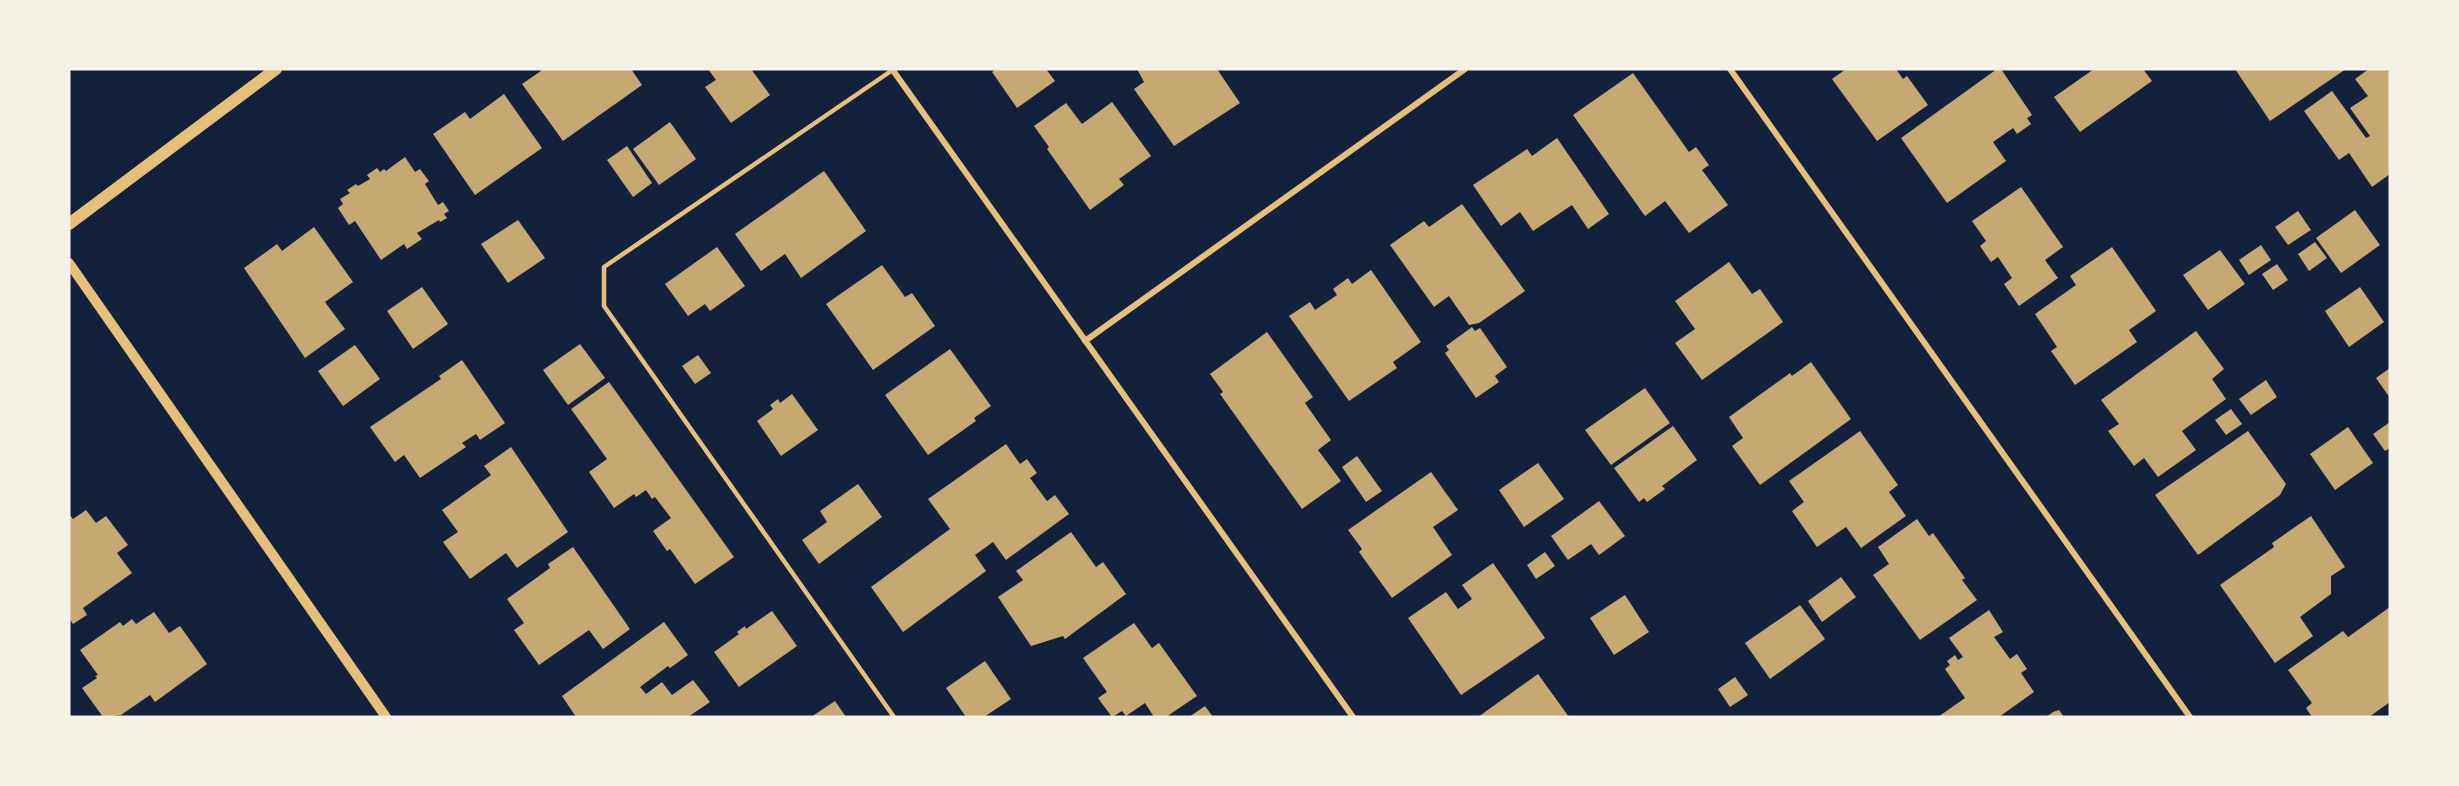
<svg xmlns="http://www.w3.org/2000/svg" width="2459" height="786" viewBox="0 0 2459 786" font-family="Cabin,sans-serif">
	<style>
		.building { fill: #c6a872 }
		.lines { fill: none; stroke-linecap: round; stroke-linejoin: round }
		.service { stroke: #e5c07b; stroke-width: 4.5 }
		.minor { stroke: #e5c07b; stroke-width: 6 }
		.tertiary { stroke: #e5c07b; stroke-width: 10 }
		.secondary { stroke: #e5c07b; stroke-width: 12 }
	</style>
	<rect width="100%" height="100%" fill="#14213d"/>
	<path class="building" d="M540,69H631L642,85L563,141L522,84L541,71Z
		M708,69H751L770,95L731,123L705,87L716,80Z
		M996,69H1046L1055,81L1017,108L992,72Z
		M1137,69H1217L1240,103L1174,146L1134,89L1144,82Z
		M1846,69H1896L1903,79L1907,76L1928,105L1877,141L1832,79Z
		M1997,69H2001L2032,115L2027,118L2031,124L2017,134L2013,128L1993,142L2006,161L1947,203L1901,138Z
		M2094,69H2143L2152,81L2080,132L2054,97Z
		M2235,69H2346L2270,121Z
		M2369,69H2390V174L2372,187L2349,153L2339,160L2304,111L2332,91L2366,138L2370,136L2350,108L2368,96L2355,79Z
		M1633,73L1689,152L1696,147L1709,165L1702,170L1728,205L1689,233L1665,201L1645,216L1573,115Z
		M504,94L542,148L475,195L433,134L465,112L470,119Z
		M1112,102L1151,156L1119,179L1124,185L1090,210L1047,149L1049,147L1034,126L1066,103L1082,124Z
		M670,122L696,159L659,185L633,149Z
		M1557,138L1609,214L1588,229L1572,205L1533,231L1520,212L1501,226L1473,185L1527,149L1532,156Z
		M627,146L652,183L633,197L607,160Z
		M405,157L415,172L420,169L429,181L425,184L438,205L443,202L449,211L444,214L447,218L440,222L439,220L417,233L422,239L407,249L404,244L381,260L355,221L349,225L338,208L343,204L340,199L350,193L347,190L356,184L358,186L370,179L367,175L377,168L380,172L384,169L386,171Z
		M824,171L866,231L801,278L785,254L761,271L735,234Z
		M2021,187L2063,247L2045,260L2058,278L2019,306L2004,284L2012,278L1998,257L1991,262L1980,246L1986,241L1972,221Z
		M1462,204L1525,291L1479,323L1469,325L1449,296L1434,307L1390,245L1424,221L1429,227Z
		M2355,210L2380,245L2341,273L2316,238Z
		M2298,211L2311,230L2288,245L2275,227Z
		M518,220L545,258L508,283L481,244Z
		M314,227L353,282L325,302L345,329L305,358L244,268L277,244L282,251Z
		M2315,242L2327,258L2309,271L2298,254Z
		M2261,245L2271,260L2249,275L2239,260Z
		M717,247L745,286L710,311L705,304L688,316L665,284Z
		M2112,247L2156,311L2129,330L2137,342L2075,385L2051,351L2057,347L2035,314L2076,285L2070,276Z
		M2220,250L2245,284L2208,310L2183,275Z
		M1729,262L1752,294L1760,289L1783,322L1702,380L1675,343L1695,329L1675,301Z
		M2277,264L2288,280L2273,290L2262,274Z
		M882,265L905,297L912,293L935,326L873,370L826,304Z
		M1371,270L1421,342L1393,362L1397,368L1349,401L1289,316L1310,302L1315,310L1337,295L1333,289L1348,278L1352,284Z
		M422,287L448,324L413,349L387,311Z
		M2360,287L2384,322L2349,347L2325,311Z
		M1472,327L1475,331L1480,328L1507,367L1495,376L1499,382L1476,398L1445,353L1449,350L1446,346Z
		M2196,331L2224,369L2212,379L2226,399L2182,431L2196,450L2158,477L2144,458L2134,466L2108,431L2119,424L2101,400Z
		M1267,332L1313,397L1305,403L1331,440L1318,450L1341,481L1302,509L1220,394L1223,392L1210,374Z
		M580,344L605,378L568,405L543,370Z
		M355,345L380,379L343,406L318,371Z
		M950,349L991,406L974,418L976,421L928,455L885,395Z
		M698,355L711,373L695,384L682,366Z
		M462,360L505,423L480,440L476,434L462,443L466,447L420,478L404,455L395,462L370,427L441,379L439,376Z
		M1811,362L1851,419L1760,485L1732,446L1743,438L1729,417L1790,373L1792,376Z
		M2390,368V398L2376,378Z
		M2266,380L2277,397L2251,415L2239,399Z
		M609,382L734,557L695,584L670,549L667,551L653,531L671,518L655,497L652,499L646,490L636,497L634,494L614,508L589,472L607,459L571,409Z
		M1645,388L1670,423L1611,465L1585,430Z
		M792,394L818,430L781,456L757,421L773,409L770,405L778,399L780,403Z
		M2231,409L2242,424L2226,435L2215,420Z
		M2390,422V448L2385,451L2373,434Z
		M1673,426L1697,460L1662,486L1665,489L1647,502L1644,498L1639,502L1614,468Z
		M2348,427L2373,463L2335,490L2310,454Z
		M1860,431L1898,485L1889,492L1906,516L1861,548L1846,527L1817,547L1792,511L1804,502L1789,481Z
		M2248,431L2286,484L2280,495L2198,555L2155,495Z
		M1006,444L1020,464L1027,459L1037,473L1030,478L1047,501L1055,495L1069,514L1006,560L993,542L975,555L986,571L903,632L871,587L950,529L928,499Z
		M511,447L568,532L517,568L506,553L470,579L443,542L458,532L442,510L491,475L484,466Z
		M1357,456L1382,491L1366,502L1342,467Z
		M1538,463L1564,499L1524,527L1499,490Z
		M1431,472L1458,510L1433,527L1452,555L1392,598L1359,552L1362,549L1348,530Z
		M858,484L882,517L819,564L802,540L827,522L820,511Z
		M1599,501L1625,536L1599,555L1591,544L1568,560L1551,536Z
		M86,510L96,523L106,516L128,545L117,553L132,573L83,608L87,615L73,624L69,618V514L73,519Z
		M2311,516L2345,567L2331,576V594L2300,617L2313,636L2275,663L2220,585L2274,547L2272,543Z
		M1917,519L1929,536L1933,533L1965,578L1962,580L1977,600L1920,640L1873,575L1889,564L1878,547Z
		M1071,532L1096,567L1103,562L1126,594L1065,639L1063,636L1031,646L998,597L1023,580L1016,571Z
		M573,547L630,629L603,649L589,630L539,665L514,630L524,623L507,599L550,568L548,564Z
		M1545,552L1555,566L1536,579L1527,565Z
		M1493,563L1545,638L1461,695L1408,618L1446,592L1458,609L1472,599L1462,585Z
		M1841,577L1856,597L1822,622L1808,601Z
		M1625,595L1649,632L1614,655L1590,618Z
		M1800,605L1825,639L1770,679L1745,643Z
		M2390,607V702L2369,717H2312L2306,708L2312,703L2288,670L2343,631L2348,637Z
		M1989,610L2003,632L1994,637L2010,659L2017,654L2027,669L2021,673L2034,692L1999,717H1938L1965,698L1945,669L1950,665L1947,661L1955,655L1958,660L1963,657L1949,638Z
		M772,611L797,646L739,687L714,652L739,634L737,632L745,626L746,629Z
		M154,612L169,633L180,626L207,664L155,702L150,695L121,715L103,717L82,688L97,678L95,676L98,675L80,650L120,622L123,626L132,619L136,624Z
		M664,622L688,655L670,668L668,666L640,687L646,694L662,682L672,695L693,680L710,702L688,717H576L562,696Z
		M1134,623L1152,648L1159,643L1197,696L1166,717H1154L1145,703L1126,716L1122,711L1112,717L1098,698L1107,692L1083,658Z
		M985,661L1011,699L984,717H966L946,688Z
		M1538,674L1569,717H1478Z
		M1735,677L1748,695L1730,707L1718,689Z
		M835,701L846,717H811Z
		M1205,706L1213,717H1189Z
		M2059,710L2064,717H2046L2053,712Z"/>
	<g class="lines">
		<path class="service" d="M894,717L604,306V267L894,69"/>
		<path class="minor" d="M892,69L1353,717
			M1730,69L2190,717
			M1085,341L1465,69"/>
		<path class="tertiary" d="M69,263L386,717"/>
		<path class="secondary" d="M69,224L276,69"/>
	</g>
	<rect width="2459" height="786" fill="none" stroke="#f6f1e7" stroke-width="141"/>
</svg>
